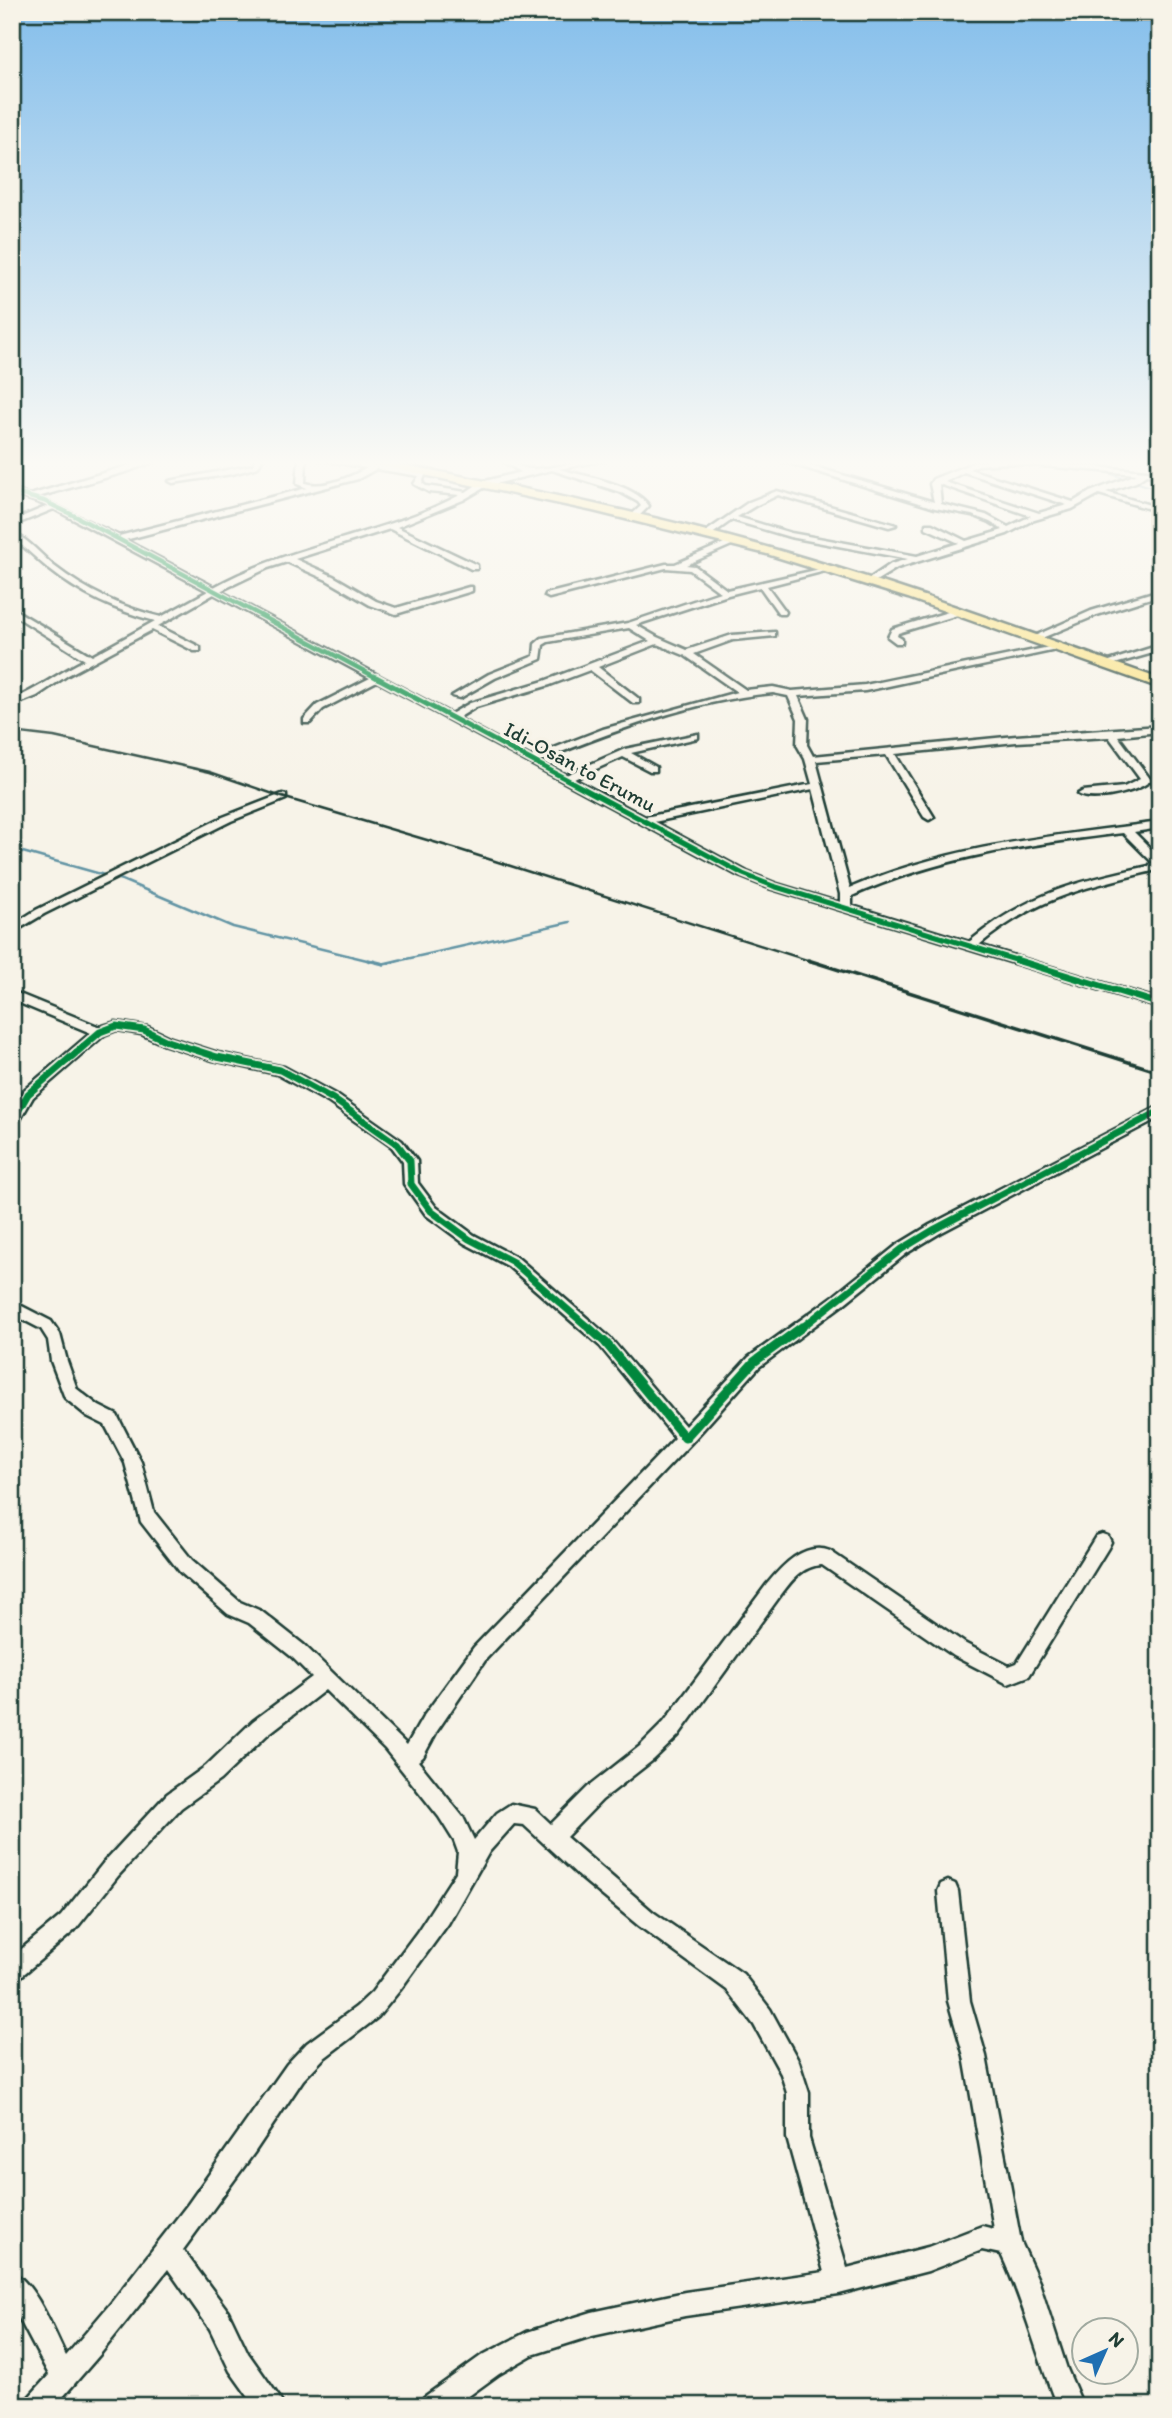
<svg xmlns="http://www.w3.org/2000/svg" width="1172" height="2418" viewBox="0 0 1172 2418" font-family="Itim,sans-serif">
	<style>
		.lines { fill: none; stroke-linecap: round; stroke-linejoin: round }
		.stream-far2 { stroke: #6294a4; stroke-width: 2 }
		.stream-far1 { stroke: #6294a4; stroke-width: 2.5 }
		.stream { stroke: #6294a4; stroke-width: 3.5 }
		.street-casing { stroke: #1f3d34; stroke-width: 5 }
		.primary-casing { stroke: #1f3d34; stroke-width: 5 }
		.street { fill: #f7f3e8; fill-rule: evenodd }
		.primary { fill: #fae180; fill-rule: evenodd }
		.rail-far1 { stroke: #1f3d34; stroke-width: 2.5 }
		.rail { stroke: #1f3d34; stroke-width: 3.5 }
		.cycleway-far3-casing { stroke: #f7f3e8; stroke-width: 7 }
		.cycleway-far2-casing { stroke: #f7f3e8; stroke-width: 9 }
		.cycleway-far1-casing { stroke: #f7f3e8; stroke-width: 11 }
		.cycleway-casing { stroke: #f7f3e8; stroke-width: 13 }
		.cycleway-far3 { stroke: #00873e; stroke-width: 4.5 }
		.cycleway-far2 { stroke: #00873e; stroke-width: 5 }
		.cycleway-far1 { stroke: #00873e; stroke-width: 7 }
		.cycleway { stroke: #00873e; stroke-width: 9 }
		.labels { text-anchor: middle; stroke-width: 7; stroke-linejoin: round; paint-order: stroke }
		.far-street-label { font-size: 21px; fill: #1f3d34; stroke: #f7f3e8 }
	</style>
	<rect width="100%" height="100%" fill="#f7f3e8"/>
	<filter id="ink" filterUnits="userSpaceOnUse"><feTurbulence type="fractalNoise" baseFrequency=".0143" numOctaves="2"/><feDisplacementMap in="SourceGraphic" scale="14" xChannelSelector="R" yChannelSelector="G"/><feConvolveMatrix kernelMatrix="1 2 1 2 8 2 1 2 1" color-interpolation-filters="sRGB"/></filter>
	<g filter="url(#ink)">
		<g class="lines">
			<path class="stream-far2" d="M1077,459L1092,467
				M1099,470L1160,490"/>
			<path class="stream-far1" d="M12,849L122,880L233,927L375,962
				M393,962L570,922"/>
			<path class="stream" d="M368,960L384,964L401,960"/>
			<defs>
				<path id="street" d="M150,459H161L129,471L38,497L119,536L307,488L297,484L299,459H306L305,483C324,489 350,477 367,468L318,459H338L421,472L427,470L422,483L426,486L466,492L481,482L521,472L499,459C511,459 520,469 531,469C557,469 583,459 610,459L559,469C584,476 634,484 649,506L636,519L629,517L641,506L638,502L620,492L552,470L487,486L463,500L397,527L477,565V569H471L390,529L295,559L333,576L376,601L396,608L469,587H472V591L396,614L370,605L327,580L287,562L268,568L220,591L451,714L470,703L544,681L650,641L629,628L548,642L543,645L541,659L495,678L460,698L452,696L489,674L534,656L535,644L542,638L628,623L720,592L690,570L666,568L549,598L545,596L546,594L666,564H675L731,540L735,542L734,544L686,565L695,566L727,590L829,567L833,569L767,586L786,612L785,614H779L760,587L728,595L636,625L657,637L687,650L732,635L775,632V636L733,640L694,654L746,690L773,687L792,691L865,685L1059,645L1060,647L1056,650L865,691L798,696L808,719L807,745L813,756L1016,736L1160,726V732L1118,736L1151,780C1139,792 1092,803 1078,794L1083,791L1124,787L1140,779L1109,737L1016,742L895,754L934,817L929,820L924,817L886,755L816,761L850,888C949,845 1054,836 1160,822V828L1134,832L1160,858V867L1157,870C1087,887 1036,897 979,945L1160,1000V1008L769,888L739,876L377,681L323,709L310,723H304V719L317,705L370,678L214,594L158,626L200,647V651H194L152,630L68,675L37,696L12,706V700C38,689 60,672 85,660L12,614V608L92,656L155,621C117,611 81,595 50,570C37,560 26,547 12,538V532C28,539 41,555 54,566C86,591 123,608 161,617L208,591L54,509L12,526V521L48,506L12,494V490L30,495ZM376,469L419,476L414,484L429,492L460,495C382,536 291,544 214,587L125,540L358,479ZM657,644L684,655L737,692L603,729L531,757L458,718L476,707L550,685L590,670L633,703H639V699L598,667ZM773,693L788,696L798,719L797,745L805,759L812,784L645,817L574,779L623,757L650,771H656V767L631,753L698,738V734L625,749L566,775L539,761C614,731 692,701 773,693ZM813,789L840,894V903L777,884L747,872L654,822ZM1123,833L1152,862L1149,866C1078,881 1026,894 969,942L852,906V896C942,856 1026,845 1123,833Z
					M255,459H262L258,467L232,474L173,483L169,481L253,465Z
					M776,459H788L934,502L930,484L933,479L975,462L999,459L1160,472V476L1146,475L1136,482L1106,492L1160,508V512L1099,494L1072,509L1031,521L1007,534L897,568L869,585L865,583L866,581L891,564L908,559L790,537L732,520L708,537L701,535L749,502L777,491L896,525L889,527L778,495L755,506L737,517L791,533L917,556L959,543L926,528V524H932L966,541L1003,530L990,522L972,515L935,508ZM1007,463L1137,474L1090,492L1073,502L969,469L978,465ZM964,472L1067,505L1039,513L945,482ZM939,484L1031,516L1008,527L986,515L941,504Z
					M1160,590V595L1097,615L1037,640L1030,638L1091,611Z
					M958,609L961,610V614L898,633L897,636L902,639V643H896L888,637L892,629Z
					M1160,645V651L1104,667L1100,664Z
					M282,794L286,795V799L231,821L44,914L12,933V925L36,910L223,817Z
					M12,991L100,1027L116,1022L148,1027L171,1038L218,1053L284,1067L338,1096L402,1141L417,1161L418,1183L436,1207L474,1235L518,1258L610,1338L685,1426L749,1357L835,1295L897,1245L930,1225L1160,1106V1117L940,1233L907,1253L845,1303L759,1367L691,1443L486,1659L437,1731L423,1757L418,1761L463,1817L474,1840L497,1813L511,1804L535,1809L551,1824L588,1787L640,1746L664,1722L767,1584C782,1566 804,1541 830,1551L966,1644L1009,1666L1017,1663L1096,1536L1102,1534L1108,1536L1111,1542L1108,1548L1029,1676L1008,1684L954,1656L822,1565C802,1566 791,1581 780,1596L678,1736L653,1760L602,1800L566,1837L653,1912L743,1974L770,2009L799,2062L809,2093V2138L847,2268L928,2247L982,2226L994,2229L964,2056L948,2001L938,1891L941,1884L948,1881L955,1884L958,1891L970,2001L986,2056L1021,2242L1039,2282L1067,2369L1083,2406H1057C1037,2356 1024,2303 1001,2254L982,2250L928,2271L839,2294L685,2316L592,2336L532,2355L499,2374L455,2406H420L424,2397L481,2356L527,2332L592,2312L685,2292L824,2272L787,2138V2093L781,2074L754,2025L727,1990L639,1926L581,1878L524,1825L514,1824L489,1852L448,1924L400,1990L378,2017L323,2059L303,2080L254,2153L183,2250L228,2311L248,2353L279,2397L283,2406H255L230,2371L210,2329L168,2269L102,2352L55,2406H25L29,2397L49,2375L12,2305V2272C35,2282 55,2334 66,2356L111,2303L188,2204L287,2064L307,2043L356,2007L372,1992L417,1932L456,1872L458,1852L454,1841L439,1817L385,1749L325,1690L267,1735L220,1780L181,1808L118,1876L75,1930L19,1978L12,1981V1957L61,1916L104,1862L167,1794L206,1766L253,1721L312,1677L292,1657L249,1623L228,1614L180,1572L141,1522L125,1463L105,1425L87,1416L65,1398L51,1361L48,1340L41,1329L12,1314V1301L51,1321L60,1334L67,1361L77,1389L99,1406L117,1415L141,1462L154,1512L192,1560L240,1602L261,1611L304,1645L407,1745L423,1717L474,1647L675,1438L600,1346L508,1266L464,1243L426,1215L404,1184L403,1162L392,1147L328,1102L277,1074L213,1060L163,1044L141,1034L117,1030L104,1035L33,1097L17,1125L12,1127V1110L23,1091L91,1033L12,1000Z"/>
				<path id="primary" d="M349,459H373C508,485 644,512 777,550C907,587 1033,634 1160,679V688L908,598L767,554L593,511Z"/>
			</defs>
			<use href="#street" class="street-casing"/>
			<use href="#primary" class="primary-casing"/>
			<use href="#street" class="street"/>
			<use href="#primary" class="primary"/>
			<path class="rail-far1" d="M12,732L54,737L210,772L282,797L454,848L813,962"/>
			<path class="rail" d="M808,960L1160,1072"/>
			<defs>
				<path id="cycleway-far3" d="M12,492L44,501L77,517L379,679"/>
				<path id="cycleway-far2" d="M376,677L743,874L773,886L1022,962"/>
				<path id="cycleway-far1" d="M1016,960L1160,1004
					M12,1122L28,1094L100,1032L116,1026L144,1030L167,1041L217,1057L280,1070L333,1099L397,1144L410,1161L411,1184L431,1211L469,1239L513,1262L590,1329
					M800,1329L902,1249L935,1229L1160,1111"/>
				<path id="cycleway" d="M588,1327L605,1342L685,1438L754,1362L802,1327"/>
			</defs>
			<use href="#cycleway-far3" class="cycleway-far3-casing"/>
			<use href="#cycleway-far2" class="cycleway-far2-casing"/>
			<use href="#cycleway-far1" class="cycleway-far1-casing"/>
			<use href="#cycleway" class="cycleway-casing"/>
			<use href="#cycleway-far3" class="cycleway-far3"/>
			<use href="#cycleway-far2" class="cycleway-far2"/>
			<use href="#cycleway-far1" class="cycleway-far1"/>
			<use href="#cycleway" class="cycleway"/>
		</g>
	</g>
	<linearGradient id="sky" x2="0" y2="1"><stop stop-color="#84beeb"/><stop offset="0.58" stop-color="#fbfaf5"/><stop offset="1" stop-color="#fbfaf5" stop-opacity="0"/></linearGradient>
	<rect width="1172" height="798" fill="url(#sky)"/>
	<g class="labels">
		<g class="far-street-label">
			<text transform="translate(580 767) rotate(28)" y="7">Idi-Osan to Erumu</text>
		</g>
	</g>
	<rect width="1172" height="2418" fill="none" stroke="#f7f3e8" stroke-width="42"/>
	<rect x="21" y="21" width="1130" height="2376" fill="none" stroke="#1f3d34" stroke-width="2.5" filter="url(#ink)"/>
	<g transform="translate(1105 2351) rotate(45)"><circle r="33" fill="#f7f3e8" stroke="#a1aaa0" stroke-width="2"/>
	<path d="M0-5L12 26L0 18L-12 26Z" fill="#1f6fb2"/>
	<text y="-10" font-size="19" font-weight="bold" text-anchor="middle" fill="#1f3d34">N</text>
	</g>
</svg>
